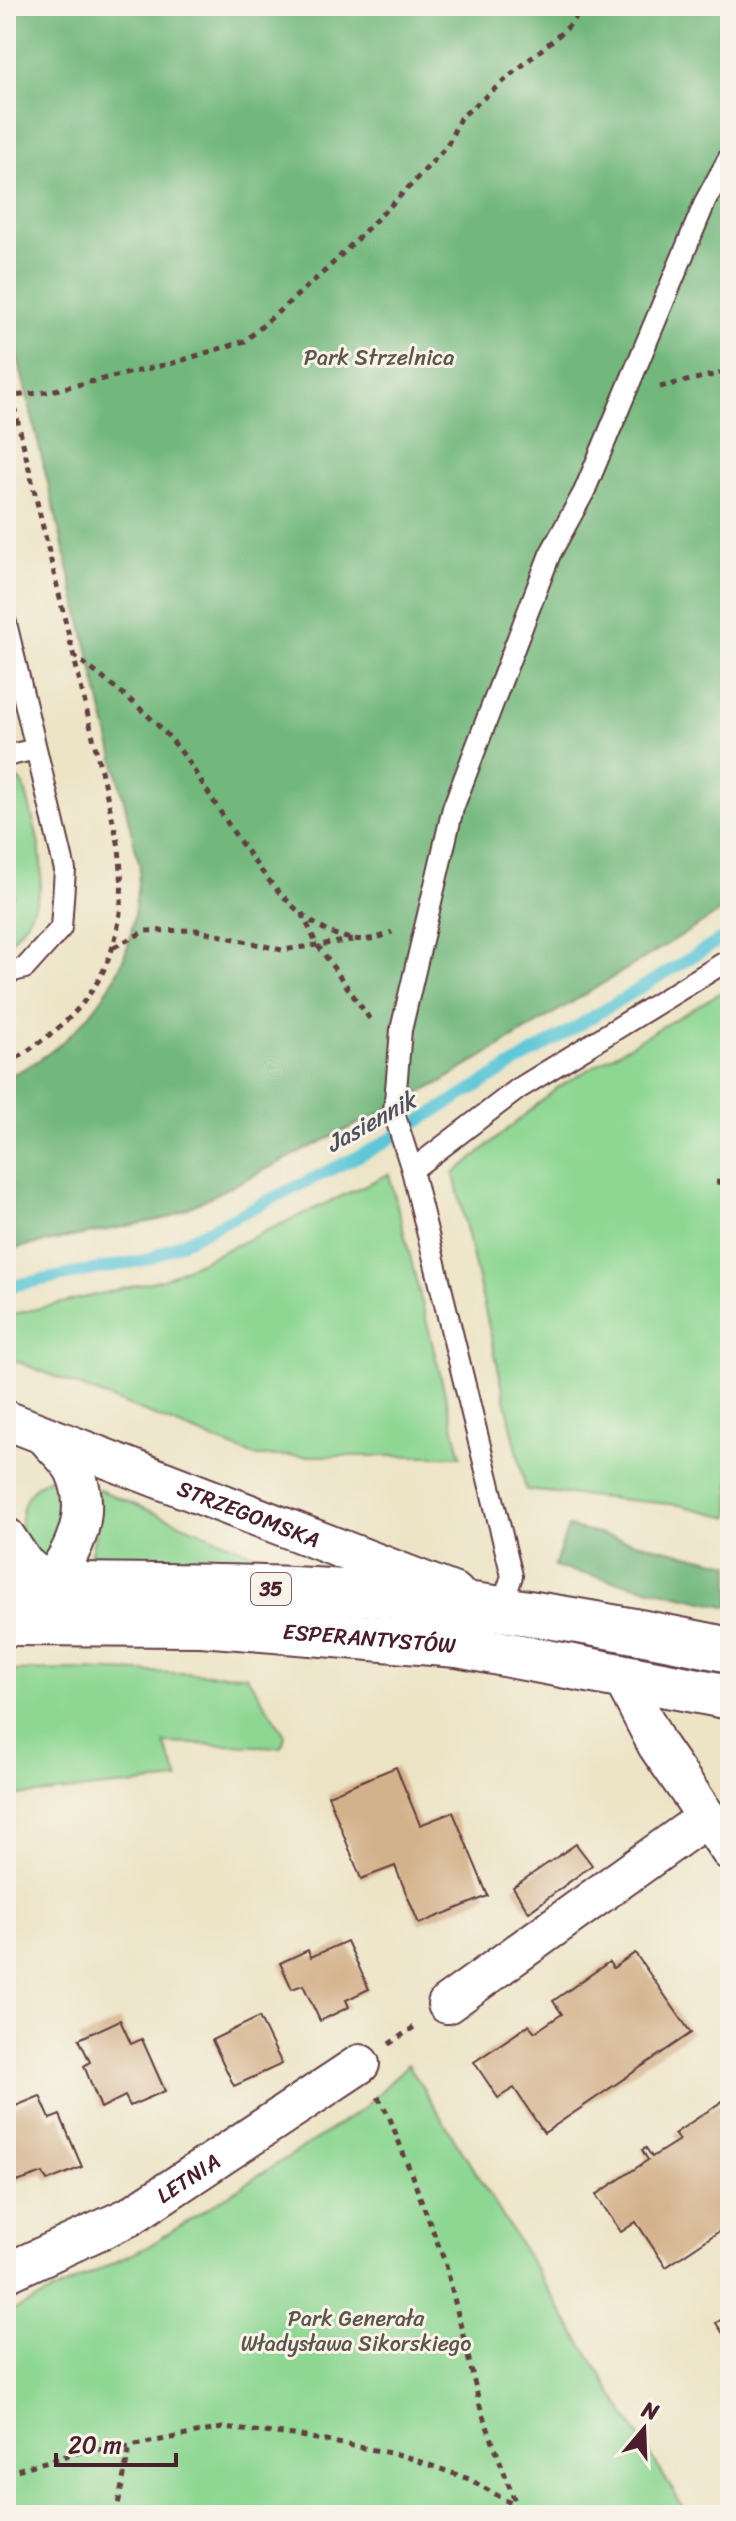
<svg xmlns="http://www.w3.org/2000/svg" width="736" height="2521" viewBox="0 0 736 2521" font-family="Sriracha,sans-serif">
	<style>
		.green { fill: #8ed793; stroke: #6c7b5f; stroke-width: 2 }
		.forest { fill: #72b87d; stroke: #5e6c54; stroke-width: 2 }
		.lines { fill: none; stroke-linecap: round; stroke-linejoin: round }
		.stream { stroke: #5cc6d7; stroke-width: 12 }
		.building { fill: #d3b18a }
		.service-casing { stroke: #623d42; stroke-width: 24 }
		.minor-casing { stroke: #623d42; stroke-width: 42 }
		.primary-casing { stroke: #623d42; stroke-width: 48 }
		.path { stroke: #623d42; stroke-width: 5; stroke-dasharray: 6 6; stroke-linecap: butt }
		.service { stroke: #fff; stroke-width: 20 }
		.minor { stroke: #fff; stroke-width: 38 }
		.primary { stroke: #fff; stroke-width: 44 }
		.labels { text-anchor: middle; stroke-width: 6; stroke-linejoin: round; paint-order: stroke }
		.shield { fill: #f7f3e8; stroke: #7e5f64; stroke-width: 2 }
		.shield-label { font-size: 20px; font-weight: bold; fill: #4a1f2b }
		.park-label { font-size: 22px; fill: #5e564a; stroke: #f7f3e8 }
		.street-label { font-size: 22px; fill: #4a1f2b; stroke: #f7f3e8 }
		.water-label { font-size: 24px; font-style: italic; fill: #4f515f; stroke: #f7f3e8 }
	</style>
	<rect width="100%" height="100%" fill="#f7f3e8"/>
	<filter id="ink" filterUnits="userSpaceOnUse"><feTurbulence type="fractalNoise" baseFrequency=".0125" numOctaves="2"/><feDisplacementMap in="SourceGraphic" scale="16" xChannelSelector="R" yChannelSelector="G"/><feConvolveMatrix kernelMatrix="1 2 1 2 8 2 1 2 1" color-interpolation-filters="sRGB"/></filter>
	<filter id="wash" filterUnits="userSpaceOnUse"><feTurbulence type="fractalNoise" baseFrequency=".006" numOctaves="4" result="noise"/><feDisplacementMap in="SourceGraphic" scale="32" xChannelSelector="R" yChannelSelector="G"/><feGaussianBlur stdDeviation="1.8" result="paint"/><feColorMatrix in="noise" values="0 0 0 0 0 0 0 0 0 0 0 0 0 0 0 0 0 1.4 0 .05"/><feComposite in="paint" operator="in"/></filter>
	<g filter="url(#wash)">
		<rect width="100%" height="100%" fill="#ede4c6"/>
		<path class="green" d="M8,776L18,779L24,785C40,849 60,893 6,946V898L14,896L6,863Z
			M730,987V1517L679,1505L526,1490L454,1174L557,1088Z
			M389,1174L461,1456H255L6,1357V1316L163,1279Z
			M57,1475L65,1504L62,1540L43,1560L21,1535C19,1504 27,1486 57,1475Z
			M97,1489L284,1566L288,1570L88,1564L98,1523Z
			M75,1670L246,1675L285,1735L282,1747L164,1743L179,1780L6,1797V1671Z
			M408,2064L688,2515H6V2314L147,2247L363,2109Z"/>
		<path class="forest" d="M6,6H730V906L438,1084L168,1218L6,1250V1077C63,1054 117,996 131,934C135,912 137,889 140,867L6,308Z
			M568,1527L730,1564V1607L554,1567Z"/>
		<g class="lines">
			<path class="stream" d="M6,1287L149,1259L373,1149L730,934"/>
		</g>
		<g id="blocks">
			<path class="building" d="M396,1767L420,1825L453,1812L488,1896L419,1924L395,1866L361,1879L328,1795Z
				M576,1844L592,1865L529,1912L513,1887Z
				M347,1941L369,1989L346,2000L349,2007L320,2021L303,1985L292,1989L280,1963L308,1950L311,1957Z
				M635,1953L691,2033L544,2133L514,2088L498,2098L474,2062L529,2025L535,2032L562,2014L553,2001L609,1962L613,1968Z
				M259,2017L282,2064L234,2086L212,2040Z
				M120,2020L131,2044L142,2039L165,2091L130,2106L125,2096L101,2108L84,2066L90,2062L79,2039Z
				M40,2096L50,2119L60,2115L82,2167L47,2181L43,2173L17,2182L6,2155V2139L10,2137L6,2110Z
				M730,2096V2224L666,2267L636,2222L621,2232L596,2195L648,2160L642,2150L646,2148L652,2157L679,2140L674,2134Z
				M730,2314V2344L716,2323Z"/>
		</g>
	</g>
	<g filter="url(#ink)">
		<use href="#blocks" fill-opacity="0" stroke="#623d42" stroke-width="2"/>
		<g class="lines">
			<defs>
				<path id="service" d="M6,623L65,870L61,928L25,968L6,973
					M6,756L36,749
					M412,1170L518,1089L730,959
					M501,1609L512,1576L412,1170L394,1113L401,1030L453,808L550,554L584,492L706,200L730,156"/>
				<g id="minor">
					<path id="s1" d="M6,1420L455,1593"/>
					<path d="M6,1537L24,1564L62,1595"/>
					<path d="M34,1604C64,1566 97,1523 75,1472C70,1460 55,1448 47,1438"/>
					<path d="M620,1673L657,1745L730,1851"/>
					<path d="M447,2004L707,1817"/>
					<path id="s2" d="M6,2273L129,2217L360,2064"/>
				</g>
				<g id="primary">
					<path d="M6,1584C101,1586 196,1585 291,1589C439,1595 586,1620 730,1650"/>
					<path id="s3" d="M6,1623L201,1624L457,1645L730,1697"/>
				</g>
			</defs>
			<use href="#service" class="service-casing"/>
			<use href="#minor" class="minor-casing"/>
			<use href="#primary" class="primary-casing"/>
			<path class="path" d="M6,372L118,842C130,923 112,990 43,1040C31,1048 19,1058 6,1064
				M660,387L730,371
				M6,397L46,392L173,363L245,341L326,270L411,185L447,146L460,118L567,28L585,6
				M73,655C110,684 154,715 182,753C223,808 302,977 392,932
				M302,913L316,943L372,1022
				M114,947L145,931L197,930L282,950L353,940
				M716,1182L730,1183
				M389,2044L417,2025
				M378,2097L389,2116L446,2265L481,2410L520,2515
				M6,2473L80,2452L130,2446L222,2428L295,2435L401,2455L469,2479L514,2505
				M116,2515L130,2446"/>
			<use href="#service" class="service"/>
			<use href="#minor" class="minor"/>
			<use href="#primary" class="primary"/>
		</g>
	</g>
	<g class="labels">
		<rect class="shield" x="251" y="1573" width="40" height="32" rx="6"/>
		<g class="shield-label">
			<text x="271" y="1596">35</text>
		</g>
		<g class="park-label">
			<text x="379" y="365">Park Strzelnica</text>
			<text x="356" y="2326">Park Generała<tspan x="356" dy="25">Władysława Sikorskiego</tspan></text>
		</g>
		<g class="street-label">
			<text dy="8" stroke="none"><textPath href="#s1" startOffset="260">STRZEGOMSKA</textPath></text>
			<text dy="8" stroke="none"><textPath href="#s3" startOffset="364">ESPERANTYSTÓW</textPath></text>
			<text dy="8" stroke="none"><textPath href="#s2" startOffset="206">LETNIA</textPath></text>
		</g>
		<g class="water-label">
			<text transform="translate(371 1122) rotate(-29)" y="8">Jasiennik</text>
		</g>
	</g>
	<rect width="736" height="2521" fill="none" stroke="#f7f3e8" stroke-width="32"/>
	<g transform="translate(644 2429) rotate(19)" stroke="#f7f3e8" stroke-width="6" paint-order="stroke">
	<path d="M0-6L14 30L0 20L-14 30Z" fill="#4a1f2b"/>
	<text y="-12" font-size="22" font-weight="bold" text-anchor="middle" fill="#4a1f2b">N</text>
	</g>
	<path d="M56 2453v12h120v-12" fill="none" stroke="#4a1f2b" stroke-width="4"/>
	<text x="68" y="2453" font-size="24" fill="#4a1f2b" stroke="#f7f3e8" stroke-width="6" paint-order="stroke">20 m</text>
</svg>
